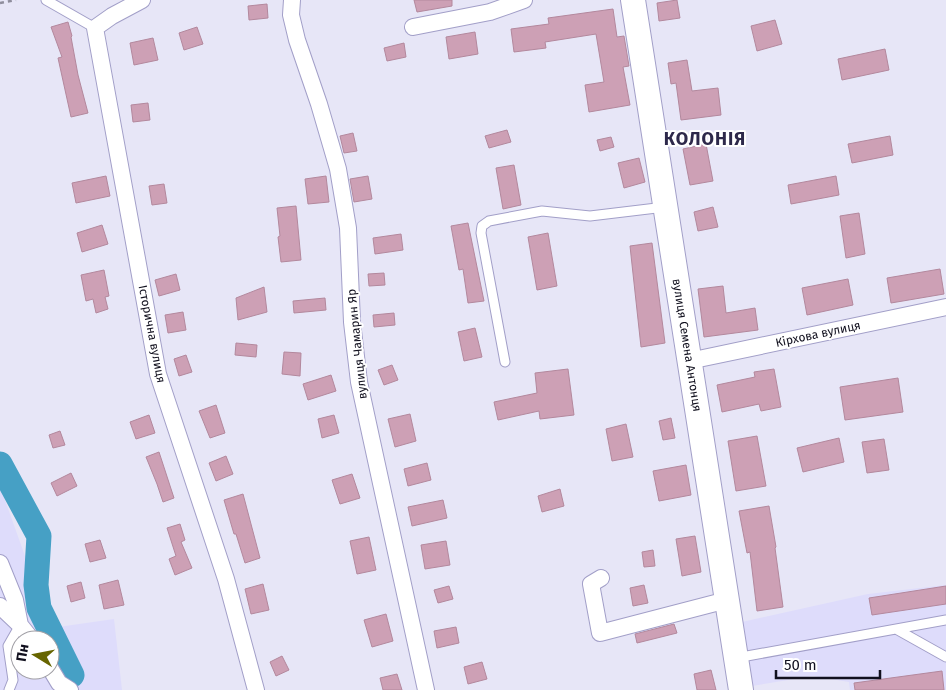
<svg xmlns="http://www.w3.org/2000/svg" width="946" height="690" viewBox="0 0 946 690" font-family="'Fira Sans',sans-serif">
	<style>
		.built { fill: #dedcfb; fill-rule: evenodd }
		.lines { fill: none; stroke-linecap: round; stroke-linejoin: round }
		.river { stroke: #46a0c5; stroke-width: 25 }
		.building { fill: #cda0b5; stroke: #b3889d }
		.lane-casing { stroke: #a29fc8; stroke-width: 11 }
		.street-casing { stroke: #a29fc8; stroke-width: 18 }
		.secondary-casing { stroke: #a29fc8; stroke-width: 26 }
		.path { stroke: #8f8e9d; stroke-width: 2.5; stroke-dasharray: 4 4; stroke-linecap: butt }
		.lane { stroke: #fff; stroke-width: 9 }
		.street { stroke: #fff; stroke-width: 16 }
		.secondary { stroke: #fff; stroke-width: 24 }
		.labels { text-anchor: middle; stroke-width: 4; stroke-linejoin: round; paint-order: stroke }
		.street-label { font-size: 12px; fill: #11101e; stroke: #fff }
		.district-label { font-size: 18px; font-weight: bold; letter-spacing: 1px; fill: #2d284a; stroke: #fff }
	</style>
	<rect width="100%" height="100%" fill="#e7e6f7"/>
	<path class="built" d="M0,486L30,570L32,586L51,628L114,619L122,690H0ZM20,640H50V670H20Z
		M946,585V690H850L849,682L813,676L752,686L742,622L868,594Z"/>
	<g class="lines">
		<path class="river" d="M0,464L39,536L36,585L39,608L72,675"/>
	</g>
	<path class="building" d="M414,0H452V6L417,12Z
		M677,0L680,18L659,21L657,3Z
		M267,4L268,18L249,20L248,6Z
		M613,9L617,37L624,36L629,66L623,67L630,105L589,112L585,85L604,82L596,34L545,42L546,48L514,52L511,29L549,24L548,18Z
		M775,20L782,44L757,51L751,26Z
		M68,22L72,36L71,37L78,75L88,113L71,117L58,58L62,57L51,27Z
		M197,27L203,44L184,50L179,33Z
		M475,32L478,54L449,59L446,37Z
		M153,38L158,60L134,65L130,43Z
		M404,43L406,57L387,61L384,48Z
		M885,49L889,70L842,80L838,59Z
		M687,60L692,91L718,88L721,115L681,120L676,83L671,84L668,63Z
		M148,103L150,120L133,122L131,105Z
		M507,130L511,142L489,148L485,136Z
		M353,133L357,151L344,153L340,136Z
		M890,136L893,155L852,163L848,144Z
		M611,137L614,147L600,151L597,140Z
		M706,144L713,181L690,185L683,149Z
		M639,158L645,182L624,188L618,163Z
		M514,165L521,205L503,209L496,168Z
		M106,176L110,196L76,203L72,183Z
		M326,176L329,202L308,204L305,179Z
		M368,176L372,199L354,202L350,179Z
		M836,176L839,195L791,204L788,185Z
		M164,184L167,203L152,205L149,186Z
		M296,206L301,260L281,262L278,237L280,236L277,208Z
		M713,207L718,227L698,231L694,212Z
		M859,213L865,254L846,258L840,216Z
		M468,223L484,301L468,303L463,269L459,270L451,226Z
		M102,225L108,244L82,252L77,233Z
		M548,233L557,286L537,290L528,237Z
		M401,234L403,250L375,254L373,238Z
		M652,243L665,343L641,347L630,246Z
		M940,269L944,294L891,303L887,278Z
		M104,270L109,296L105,297L108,309L96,313L93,299L86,301L81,275Z
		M384,273L385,285L369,286L368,274Z
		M176,274L180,290L159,296L155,280Z
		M848,279L853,305L807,315L802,288Z
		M723,286L726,313L755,308L758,330L704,337L698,289Z
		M264,287L267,312L238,320L236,298Z
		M325,298L326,310L294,313L293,301Z
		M183,312L186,330L168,333L165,315Z
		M394,313L395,325L374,327L373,315Z
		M475,328L482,357L464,361L458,332Z
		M236,343L257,345L256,357L235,355Z
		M284,352L301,353L300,376L282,374Z
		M186,355L192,372L179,376L174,359Z
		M392,365L398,380L384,385L378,370Z
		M568,369L574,415L540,419L539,411L498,420L494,402L537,393L535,373Z
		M774,369L781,407L761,411L759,404L722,412L717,385L755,377L754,372Z
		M331,375L336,391L308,400L303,384Z
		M898,378L903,412L845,420L840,387Z
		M216,405L225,433L210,438L199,411Z
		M410,414L416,441L395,447L388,419Z
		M149,415L155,433L136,439L130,422Z
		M334,415L339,433L322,438L318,419Z
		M671,418L675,438L663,440L659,421Z
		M626,424L633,457L612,461L606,429Z
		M60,431L65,445L53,448L49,435Z
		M757,436L766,486L736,491L728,441Z
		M839,438L844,462L803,472L797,448Z
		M884,439L889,470L867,473L862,442Z
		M159,452L174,498L163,502L157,484L146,457Z
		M226,456L233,474L216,481L209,463Z
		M427,463L431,480L408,486L404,469Z
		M686,465L691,495L659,501L653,471Z
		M71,473L77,486L57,496L51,483Z
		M352,474L360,498L340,504L332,480Z
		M560,489L564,506L542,512L538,496Z
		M243,494L260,558L245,563L236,534H234L224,500Z
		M443,500L447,518L412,526L408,507Z
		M769,506L776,547L775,548L783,607L757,611L750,552L747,553L739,511Z
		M180,524L185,540L181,542L192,568L175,575L169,559L176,556L167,528Z
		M695,536L701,572L682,576L676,539Z
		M369,537L376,570L357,574L350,541Z
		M100,540L106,558L90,562L85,544Z
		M446,541L450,565L425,569L421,545Z
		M653,550L655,566L644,567L642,552Z
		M118,580L124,605L104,609L99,585Z
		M81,582L85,598L71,602L67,586Z
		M263,584L269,610L251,614L245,589Z
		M644,585L648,603L633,606L630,588Z
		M449,586L453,599L438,603L434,590Z
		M946,586V604L872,615L869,598Z
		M386,614L393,641L372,647L364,620Z
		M674,624L677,633L637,643L635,634Z
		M456,627L459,643L437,648L434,631Z
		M282,656L289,670L276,676L270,662Z
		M482,662L487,679L468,684L464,667Z
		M711,670L716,690H697L694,674Z
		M942,671L944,690H855L854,683Z
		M397,674L402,690H383L380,678Z"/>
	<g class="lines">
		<defs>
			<path id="lane" d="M46,0L95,28
				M505,362L481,233L482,226L489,221L542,211L590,216L665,207
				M896,629L946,657
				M736,658L946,620
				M9,690L13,680L8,646L20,625"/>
			<path id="street" d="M142,0L112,16L95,28L158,374L226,579L256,690
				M292,0L291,15L297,40L319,104L338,169L348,228L352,322L359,382L426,690
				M413,27L490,12L524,0
				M689,361L946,307
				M0,563L15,600L20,625L32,640
				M601,578L591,584L600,633L727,600
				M0,606L20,625
				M50,668L59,683L70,690"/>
			<path id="secondary" d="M633,0L741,690"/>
		</defs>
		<use href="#lane" class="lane-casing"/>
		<use href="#street" class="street-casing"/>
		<use href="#secondary" class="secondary-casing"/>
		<path class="path" d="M0,3L16,0"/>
		<use href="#lane" class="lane"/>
		<use href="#street" class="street"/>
		<use href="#secondary" class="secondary"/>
	</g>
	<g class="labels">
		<g class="street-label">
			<text transform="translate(152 334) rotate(79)" y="4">Історична вулиця</text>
			<text transform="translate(818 334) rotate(-12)" y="4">Кірхова вулиця</text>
			<text transform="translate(357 344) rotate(-96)" y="4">вулиця Чамарин Яр</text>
			<text transform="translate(687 345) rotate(81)" y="4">вулиця Семена Антонця</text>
		</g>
		<g class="district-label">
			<text x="705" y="145">КОЛОНІЯ</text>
		</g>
	</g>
	<g transform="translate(35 655) rotate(280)"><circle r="24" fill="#ffffff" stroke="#a09fa5"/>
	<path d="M0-4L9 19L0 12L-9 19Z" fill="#676500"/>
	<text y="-8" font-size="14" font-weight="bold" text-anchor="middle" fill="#11101e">Пн</text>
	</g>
	<path d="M776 670v8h104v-8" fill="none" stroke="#11101e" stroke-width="2.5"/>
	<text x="784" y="670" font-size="15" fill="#11101e" stroke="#ffffff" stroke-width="4" paint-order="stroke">50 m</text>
</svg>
